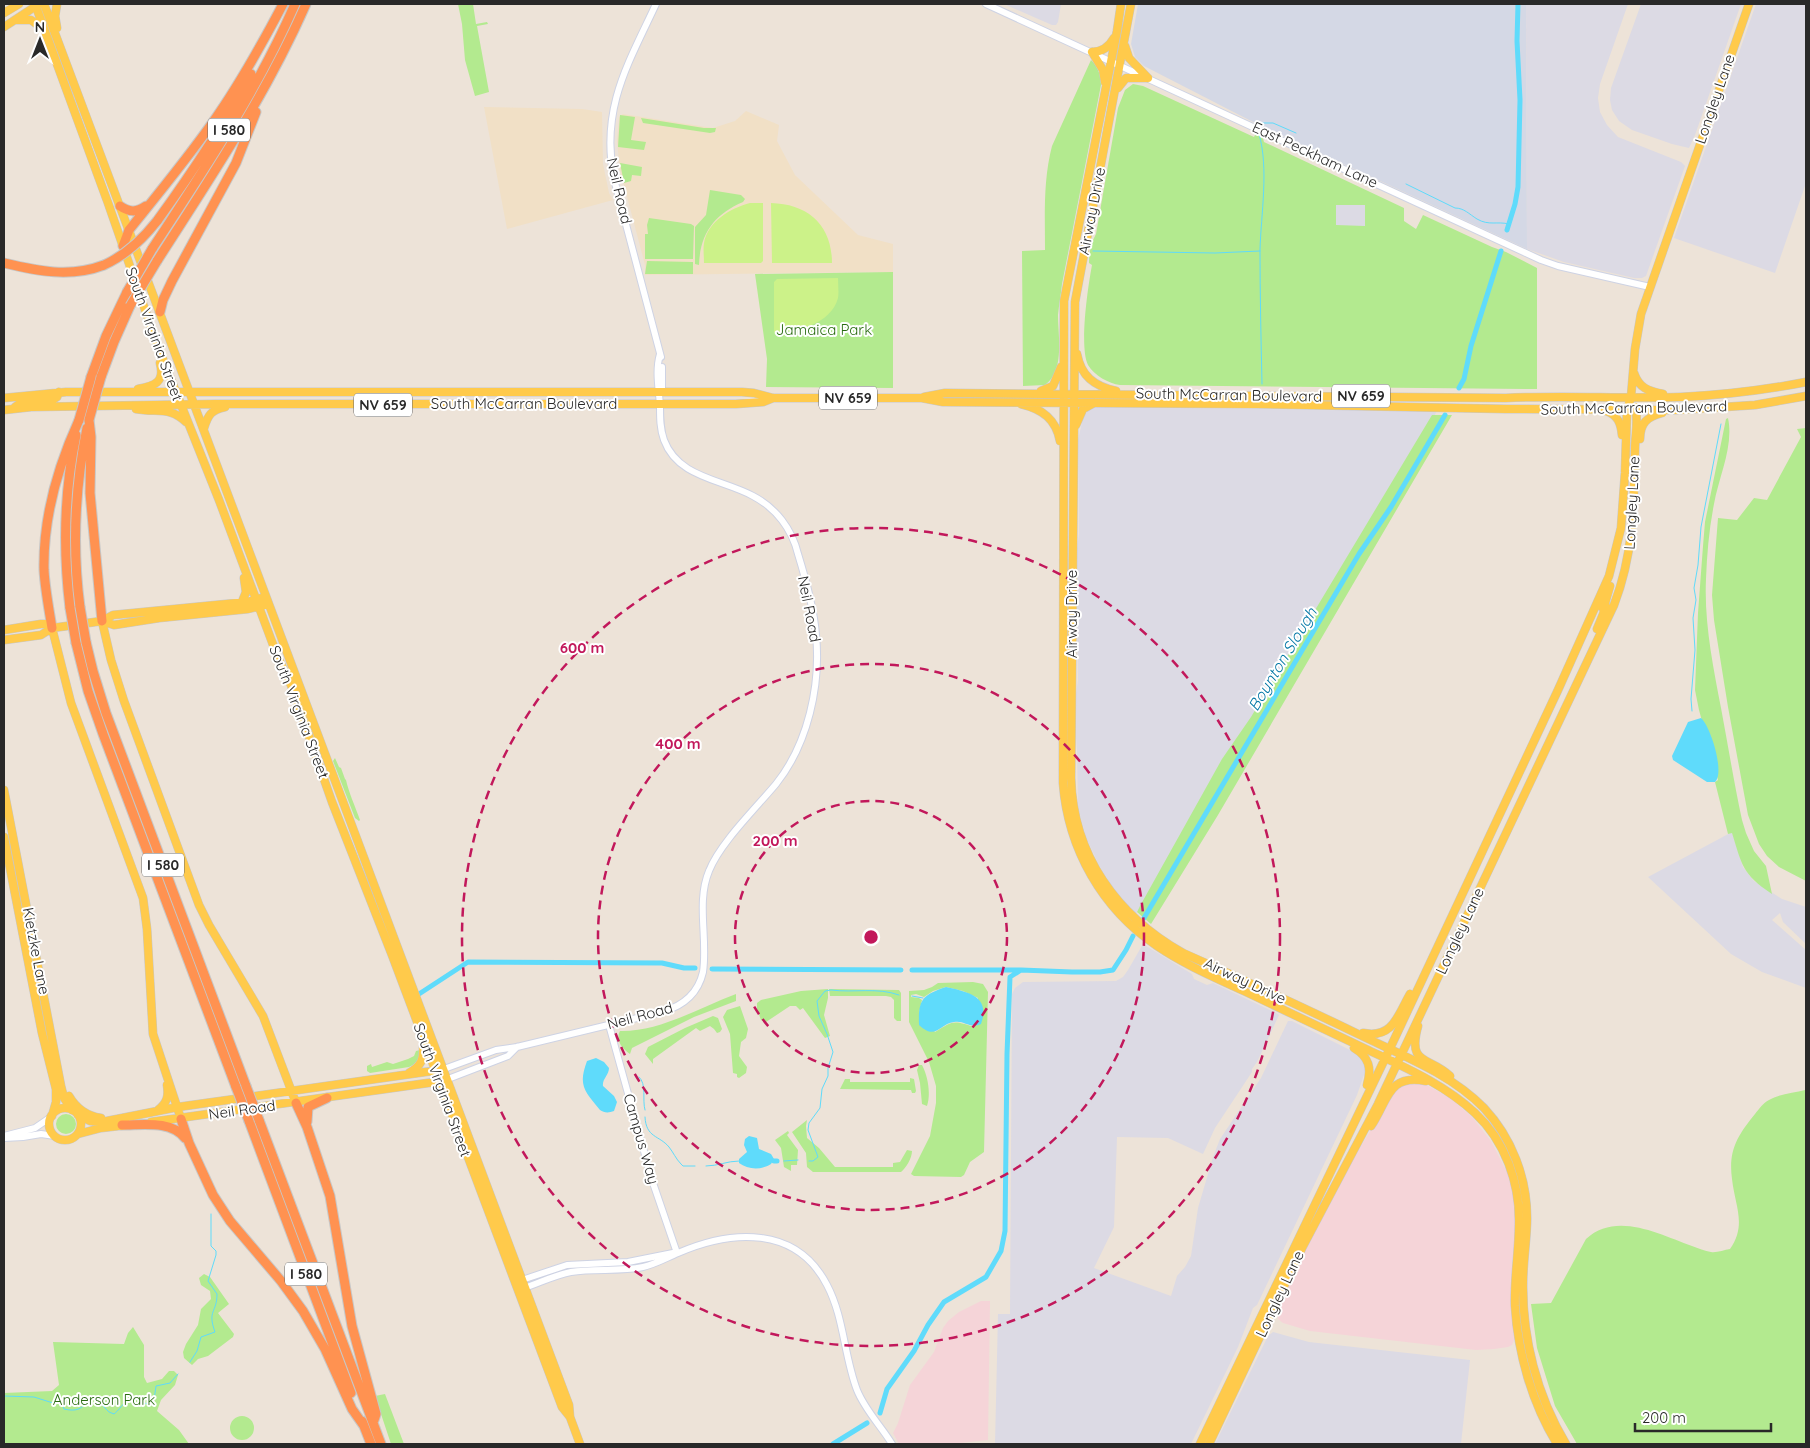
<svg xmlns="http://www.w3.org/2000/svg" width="1810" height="1448" viewBox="0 0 1810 1448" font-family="Quicksand,sans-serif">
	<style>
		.industrial { fill: #dcdae4 }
		.education { fill: #f1e0c6 }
		.medical { fill: #f5d4d8 }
		.airport { fill: #d4d8e5 }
		.green { fill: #b3ea8f; fill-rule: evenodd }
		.pitch { fill: #ccf289 }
		.water { fill: #5fdbfb }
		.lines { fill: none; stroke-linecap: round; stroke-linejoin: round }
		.stream { stroke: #5fdbfb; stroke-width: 1 }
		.canal { stroke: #5fdbfb; stroke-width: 5 }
		.minor-casing { stroke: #ced3e4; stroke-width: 8 }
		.major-casing { stroke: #c7c7c7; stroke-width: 9 }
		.highway-casing { stroke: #c7c7c7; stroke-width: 11 }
		.minor { stroke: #fff; stroke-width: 6 }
		.major { stroke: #ffca4b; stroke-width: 8 }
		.highway { stroke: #ff9251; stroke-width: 9 }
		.highway-bridge-casing { stroke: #c7c7c7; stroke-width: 11; stroke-linecap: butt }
		.highway-bridge { stroke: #ff9251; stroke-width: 9 }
		.ring { fill: none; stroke: #c2185b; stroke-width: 2.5; stroke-dasharray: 9 6 }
		.labels { text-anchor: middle; stroke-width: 4; stroke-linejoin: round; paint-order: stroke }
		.shield { fill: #fff; stroke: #696969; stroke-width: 1 }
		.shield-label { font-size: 14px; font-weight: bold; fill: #292929 }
		.street-label { font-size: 15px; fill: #292929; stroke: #fff }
		.park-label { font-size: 15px; fill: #2a6c12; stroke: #fff }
		.water-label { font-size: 16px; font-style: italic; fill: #0076a5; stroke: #fff }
		.centre { fill: #c2185b; stroke: #fff; stroke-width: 2.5 }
		.ring-label { font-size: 15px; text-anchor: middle; font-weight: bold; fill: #c2185b; stroke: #fff; stroke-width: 4; stroke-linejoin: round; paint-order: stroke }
	</style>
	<rect width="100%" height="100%" fill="#ede3d8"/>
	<path class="industrial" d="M1004,4H1061L1058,22L1056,25H1052Z
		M1526,4H1628L1600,84L1598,98L1600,112L1607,125L1618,137L1681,162L1685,166L1646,276L1642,278H1634L1564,262L1527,249Z
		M1641,4H1741L1695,135L1689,148L1672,144L1632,130L1619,121L1612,110L1610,100L1611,88Z
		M1756,4H1806V183L1775,273L1674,238Z
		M1336,205H1365V226H1336Z
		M1095,407L1437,411L1142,908L1140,907L1136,914L1115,891L1099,865L1086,837L1078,807L1077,751L1075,725V701L1078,680L1076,557L1079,534L1078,440L1083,418L1088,410Z
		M1732,832L1743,867L1754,881L1782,899L1806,907V944L1783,922L1780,913L1772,920L1806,950V988L1762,972L1731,954L1648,877Z
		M1143,944L1192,974L1194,979L1207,985L1213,983L1276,1013L1279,1015L1257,1062L1252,1069V1072L1215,1128L1203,1154L1168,1138L1117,1137L1114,1227L1094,1268L1171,1296L1177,1276L1185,1267L1191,1256L1198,1208L1213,1157L1220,1139L1261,1078L1288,1021H1292L1358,1054L1365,1062V1072L1357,1095L1257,1305L1253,1308L1238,1347L1191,1444H995L998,1314H1010L1012,994L1015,988L1023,982L1116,981L1123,977L1128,970Z
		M1273,1332L1309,1342L1470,1360L1461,1444H1215L1268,1336Z"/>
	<path class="education" d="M484,107L582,109L602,112L603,164L609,193L613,200L507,229Z
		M746,111L779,125L777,141L795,175L858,235L893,244V272L645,275V265L620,170L617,141L619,117L623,114L713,128L735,121Z"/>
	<path class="medical" d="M1421,1082L1450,1098L1472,1117L1491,1141L1511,1180L1516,1204V1237L1512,1262V1291L1514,1340L1512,1345L1508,1347L1494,1349L1476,1350L1310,1331L1283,1323L1278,1319V1314L1289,1284L1312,1236L1353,1159L1399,1084Z
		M981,1301H990L988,1440L951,1444H899L893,1433L898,1423L910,1385L934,1352L943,1328L948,1321L959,1312Z"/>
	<path class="airport" d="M1138,4H1526L1527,249L1253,122L1144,66L1135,57L1131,44Z"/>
	<path class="green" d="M458,4H473L476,24L487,22L488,24L477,26L489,92L475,96L465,60L462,24Z
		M1091,60C1098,66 1101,76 1101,85L1062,284C1061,294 1059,304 1058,315C1058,336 1065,371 1045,385L1023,386L1022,251L1045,250C1045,215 1043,181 1052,146Z
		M1133,84L1143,86L1254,137L1256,133L1262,135L1264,142L1404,208V221L1416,229L1423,215L1492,247L1506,252L1537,268V389L1120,385C1109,384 1094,375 1088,365C1079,347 1088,286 1092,265L1089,263C1089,252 1091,243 1096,234L1118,108L1125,90ZM1336,205H1365V226L1336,225Z
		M620,115L635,117L631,140L646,142L644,150L618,147Z
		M641,118L704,128H716L715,132L710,133L643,123Z
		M620,163L642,167L641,176L632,175L631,181L624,183Z
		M710,190L741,195L745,199L743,202C715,214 700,233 699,265L695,264V227L706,215Z
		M649,218L691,224L694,226L693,259H645V234H648L647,225Z
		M647,261L693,262V274H645Z
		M893,272V388L766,387L767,359L755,274Z
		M1432,415H1452L1218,815L1151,924L1137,912L1140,906L1222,759L1251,717Z
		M1728,418C1734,446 1719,476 1714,504C1709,529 1707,554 1706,579C1704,622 1713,666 1721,708C1728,745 1734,783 1742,820L1746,833L1754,851L1766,866L1772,894C1742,874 1742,865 1732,833L1728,834L1715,782L1718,780L1699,710L1695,690L1698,613L1703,546L1705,522L1726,419Z
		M1806,428V881L1779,867L1767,856L1759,844L1748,815L1728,707L1714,620L1712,595L1718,518L1737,520L1754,498L1767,500L1801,437L1797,429Z
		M335,758L339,767L341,768L345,779L346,780C349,793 355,806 360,820L359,821L355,818L333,761Z
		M973,982L983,984L988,992L984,1152L970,1162L964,1175L961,1177L914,1176L911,1174L930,1136L936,1103V1086L929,1062L909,1022V991L924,990L932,987L938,983ZM946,987L963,991L978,998L974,1027C953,1020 953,1021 935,1032L919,1013L922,1000L919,998L911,997V995L916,994L924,997L933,991Z
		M828,989V998L824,1015L830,1036L825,1038L803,1008L800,1010L796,1006H790L766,1022L761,1020L757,1009V1003L761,1000L801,991Z
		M829,989L899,990L901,993V1021H897L894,1018V1000L891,997L886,996H830Z
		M736,994V1001L694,1017L632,1048L630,1054C623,1049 615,1041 620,1031C659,1032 699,1008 736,994Z
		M740,1006L748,1029L746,1038L741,1042L739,1056L747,1067L746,1073L739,1078L737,1077V1074L733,1073L730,1034L723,1017L727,1010Z
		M713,1016L718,1018L722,1029L720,1032L717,1033L714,1029L710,1026L700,1031L696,1028L653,1059V1064L645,1054L648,1047L685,1028Z
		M420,1050C420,1058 416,1064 409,1067L370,1073L367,1071V1066L371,1064L372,1067L387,1062L393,1064L408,1059L414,1056L416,1051Z
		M919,1065H922C928,1076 931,1094 927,1106L922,1104L920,1083L917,1070Z
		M910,1078L914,1079L916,1091L915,1093H912L911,1090L840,1089L845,1079H850V1082H910Z
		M1805,1090L1806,1444H1577L1555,1406L1537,1348L1531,1304L1551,1303L1586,1239C1616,1211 1659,1234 1692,1246C1698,1248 1705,1251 1711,1252C1716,1253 1724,1250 1730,1249C1747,1225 1735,1206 1732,1179C1728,1150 1738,1135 1755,1114C1759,1109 1763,1103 1769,1100C1779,1094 1794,1093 1805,1090Z
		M56 1124a10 10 0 1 1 20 0a10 10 0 1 1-20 0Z
		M807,1120L806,1126L807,1138L819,1148L835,1167H893V1163L900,1162L907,1150L912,1151C912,1158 906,1168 901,1172H813L807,1167L806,1153L792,1132Z
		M788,1131L789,1133L787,1135L798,1150L797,1165H791V1171L784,1167L781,1148L775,1140Z
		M204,1274L210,1277L229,1304L218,1313L234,1334L233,1337L208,1356L198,1359L192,1365L184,1358L183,1352L186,1344L198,1325L201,1309L211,1299L210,1291L201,1285L199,1278Z
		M133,1327L144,1345V1377L147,1383L162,1379L169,1371H174L178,1375L175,1385L161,1400L157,1411L179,1430L189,1444H4V1393L52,1391L59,1385L53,1342L124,1344L128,1333Z
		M385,1394L404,1444H391L375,1396Z
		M230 1428a12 12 0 1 1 24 0a12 12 0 1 1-24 0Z"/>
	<path class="pitch" d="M750,203H763V261L761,263H704C704,257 703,249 704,243C708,221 731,208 750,203Z
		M771,203C808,204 832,225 832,263H772Z
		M838,278C838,285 839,292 838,298C831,324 797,332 774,332V282L777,279Z"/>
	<path class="water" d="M1701,718C1711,727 1725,773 1715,782H1707L1673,760L1672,756L1688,722Z
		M946,987C968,992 991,996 981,1024C969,1029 965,1020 954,1022C939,1024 936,1041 919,1025C918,1000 922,995 946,987Z
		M596,1058L604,1062L609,1068C609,1075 602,1079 603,1086L614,1096L617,1102L614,1111C609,1113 604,1113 600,1110C584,1091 578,1085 587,1061Z
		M749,1136L757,1138L759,1149L771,1154L774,1159L771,1164C762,1170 748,1170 739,1163V1159L747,1152L744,1145L745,1139Z"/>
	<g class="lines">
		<path class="stream" d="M1261,123H1273L1296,133
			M1259,134C1269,168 1261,214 1260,250C1260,294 1261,340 1262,384
			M1406,184L1455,208C1464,208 1469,214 1477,219C1489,226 1497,221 1509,224
			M1093,251L1215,253L1260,251
			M1692,711L1691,699L1695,650L1693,618L1696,600L1694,588L1698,565L1701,527L1721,424
			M912,996L923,998
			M639,1077C647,1084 642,1100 645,1110
			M645,1117C646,1138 659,1135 669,1147C673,1152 676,1159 681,1164L683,1166H695
			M784,1161L798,1160
			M809,1161H813L818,1157L808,1130L809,1123L820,1108L822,1089L828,1076V1068L833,1052L827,1034L819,1016L817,1001L825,991L831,990C854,993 877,987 899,995
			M706,1166C718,1166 727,1161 739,1161
			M190,1362L197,1351L201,1337L215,1332C207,1310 217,1313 217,1294L208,1281L216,1255V1251L211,1246V1214
			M4,1396L34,1397L53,1403H62L64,1409C77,1412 82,1409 90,1399L97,1400L109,1412L114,1414C122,1408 127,1394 139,1400C144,1403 145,1404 151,1404L154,1400L156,1386L170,1383L178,1374"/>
		<path class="canal" d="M1507,230L1515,204L1518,187L1520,100L1517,41L1518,4
			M1459,388L1464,379L1471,346L1501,251
			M1144,918L1359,554L1391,507L1445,415
			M712,969L901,970
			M912,970H1021
			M419,994L468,962L662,963L684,968H695
			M774,1161H777
			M880,1413L887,1389L914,1351L928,1325L944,1302L986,1277L1001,1251L1005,1231L1007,1054L1010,977L1021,970L1072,972H1100L1113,970L1126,950L1133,936
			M833,1444L867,1423"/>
		<defs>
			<path id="minor" d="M656,4C628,64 600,109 614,179L661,357
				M986,4L1541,260L1558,266L1650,287
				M662,392V367
				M609,1025L652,1180L677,1253
				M444,1069L496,1050L517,1047L662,1012C683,1006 698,994 703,972C708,939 696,902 709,871C720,843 756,808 776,784C808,744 821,685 816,635C814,608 806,580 798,554C792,529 776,508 753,496C722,479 678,478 664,440C660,429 660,418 660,406C659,389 655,371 660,354
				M448,1079L508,1056L517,1047
				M4,1136L35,1128L51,1117
				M4,1138L23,1137L41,1134L55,1136
				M519,1281L567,1265L628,1262L673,1253
				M521,1289C538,1284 554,1275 571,1272C595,1268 619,1272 643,1267C656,1264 666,1258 678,1253C731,1230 796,1225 827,1285C844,1317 844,1356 857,1390C865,1410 881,1426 892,1444"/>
			<path id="major" d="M35,4L108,203L158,347L219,500L278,658L291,685L332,802L392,955L562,1407L570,1417
				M44,4L569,1405L570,1417L580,1444
				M57,4L55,16L57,28
				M1121,4L1117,31L1064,301L1063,783C1068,849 1102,909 1157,946C1185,965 1216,978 1246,992C1286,1011 1326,1030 1366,1049C1404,1067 1444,1084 1475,1113C1505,1141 1520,1183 1519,1224C1519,1252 1514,1278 1515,1306C1518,1354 1532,1403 1557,1444
				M1131,4L1075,302L1071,778C1073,855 1117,916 1183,953C1242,979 1300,1006 1358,1034C1401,1055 1450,1073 1484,1108C1512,1138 1527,1178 1527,1218C1527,1239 1523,1261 1523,1282C1522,1338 1537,1396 1566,1444
				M4,13L19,4
				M16,20H31L43,29
				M4,27L39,4
				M1125,46L1129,58L1148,78
				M1092,52L1103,70L1105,82
				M1092,52C1102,52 1109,47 1114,38
				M1118,88L1126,78H1148
				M1077,354C1081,376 1094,386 1116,391
				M1634,373C1639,388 1648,391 1663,394
				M138,389C155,386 165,382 160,363
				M1041,391L1053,386L1061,367
				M924,397L945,393L1506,398C1564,395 1623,399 1681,397C1723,395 1765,390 1806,382
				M4,398L66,392H742L754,393L773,398H922L943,402L1257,404L1506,409L1677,410L1755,405L1806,396
				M1021,404C1042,409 1056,419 1060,441
				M15,407L22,402L54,399L57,397L59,392
				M136,409C157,413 170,406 186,422
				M4,410L31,407L216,404H736L763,402L773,398
				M1606,411C1618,415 1621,424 1622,435
				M1076,425L1083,409L1094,403
				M204,428C208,415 211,410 225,407
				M1640,439C1640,423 1647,417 1662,413
				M1610,586L1605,603L1606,608L1611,611
				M242,602L246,592L244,578
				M102,621L111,660L124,701L199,905L209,925L263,1016L296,1103
				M102,621L114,625L159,618L248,609L264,605
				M52,628L71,703L143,898L147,929L153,1034L181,1119
				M1597,629L1604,612L1603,607L1600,606
				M4,630L41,624H47L52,628L67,626L102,621L113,615L247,602L261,598
				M4,640L41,635L52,628
				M4,790L61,1086L64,1098L72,1110
				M4,837L42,1033L56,1089V1102L52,1116
				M1418,1026C1407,1066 1429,1056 1450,1076
				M1363,1033C1393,1039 1398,1015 1410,994
				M1354,1048C1369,1057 1372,1068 1367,1085
				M409,1073C421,1066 424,1060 423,1046
				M69,1096C76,1108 87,1116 101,1118
				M49 1124a16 16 0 1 1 32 0a16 16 0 1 1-32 0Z
				M158,1110C167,1103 169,1096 167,1085
				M78,1115L90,1121L102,1122L178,1107L439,1070
				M151,1122L442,1081
				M1371,1126C1388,1101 1388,1073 1426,1081
				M78,1134L101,1128L127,1125
				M1200,1444L1393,1042L1558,690L1609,576L1621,528L1625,473L1627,410L1631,397L1635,349L1641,314L1749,4
				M1209,1444L1302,1248L1378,1104L1614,605C1634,553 1634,504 1635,449C1635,436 1639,419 1635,407"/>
			<path id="highway" d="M120,206C129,212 136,213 146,206
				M157,221C191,174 224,125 251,74
				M123,246L129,230C158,194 187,159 213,122C240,84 262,44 283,4
				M152,249C204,170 257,91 295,4
				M157,261C211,177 266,95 306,4
				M4,263C38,271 70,278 104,265
				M160,312L163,300L172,281L236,163L256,112
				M91,377L106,336L127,292
				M101,377L114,342L130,306
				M89,420L91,437L90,493L102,621
				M80,607C72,547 75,487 87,428
				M70,608C63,551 64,492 76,435
				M52,628C49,609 45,589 44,570C43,519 58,466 79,420
				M86,642L93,671L106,713L246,1086
				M76,643L88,691L103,734L236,1087
				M296,1103L307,1127L330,1196L352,1326L376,1414L374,1420
				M181,1119L189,1143L213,1195L230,1221L281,1281L303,1311L325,1349L352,1409L364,1426
				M259,1120L381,1444
				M249,1121L351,1393
				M307,1122L308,1107L327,1098
				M122,1125C143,1125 171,1120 185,1138
				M362,1421L371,1444"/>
		</defs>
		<use href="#minor" class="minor-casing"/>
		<use href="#major" class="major-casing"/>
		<use href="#highway" class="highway-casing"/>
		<use href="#minor" class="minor"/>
		<use href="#major" class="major"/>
		<use href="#highway" class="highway"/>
		<defs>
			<path id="highway-bridge" d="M104,265C126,255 142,240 157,221
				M127,292L152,249
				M130,306L157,261
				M79,420L91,377
				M89,420L101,377
				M80,607L86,642
				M70,608L76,643
				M246,1086L259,1120
				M236,1087L249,1121"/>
		</defs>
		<use href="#highway-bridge" class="highway-bridge-casing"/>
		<use href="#highway-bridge" class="highway-bridge"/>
	</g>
	<g class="ring">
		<circle cx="871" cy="937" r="136"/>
		<circle cx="871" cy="937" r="273"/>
		<circle cx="871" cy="937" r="409"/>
	</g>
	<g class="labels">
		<g class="shield">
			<rect x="208" y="118.5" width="42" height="23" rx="4"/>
			<rect x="1332" y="384.5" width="58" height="23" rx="4"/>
			<rect x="819" y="386.5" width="58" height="23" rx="4"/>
			<rect x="354" y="393.5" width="58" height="23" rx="4"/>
			<rect x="142" y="853.5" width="42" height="23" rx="4"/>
			<rect x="285" y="1262.5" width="42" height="23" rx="4"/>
		</g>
		<g class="shield-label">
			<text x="229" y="135">I 580</text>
			<text x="1361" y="401">NV 659</text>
			<text x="848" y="403">NV 659</text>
			<text x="383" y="410">NV 659</text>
			<text x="163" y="870">I 580</text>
			<text x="306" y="1279">I 580</text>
		</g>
		<g class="street-label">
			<text transform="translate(1715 99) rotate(-71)" y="5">Longley Lane</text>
			<text transform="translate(1315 155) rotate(25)" y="5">East Peckham Lane</text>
			<text transform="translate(619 191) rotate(77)" y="5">Neil Road</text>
			<text transform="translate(1092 211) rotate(-79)" y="5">Airway Drive</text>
			<text transform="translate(154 334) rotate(70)" y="5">South Virginia Street</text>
			<text transform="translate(1229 395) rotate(1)" y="5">South McCarran Boulevard</text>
			<text x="524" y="409">South McCarran Boulevard</text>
			<text transform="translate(1634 408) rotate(-1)" y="5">South McCarran Boulevard</text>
			<text transform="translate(1632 503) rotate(-87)" y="5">Longley Lane</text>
			<text transform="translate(809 609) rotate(79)" y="5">Neil Road</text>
			<text transform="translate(1072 614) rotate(-90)" y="5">Airway Drive</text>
			<text transform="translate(299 712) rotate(69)" y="5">South Virginia Street</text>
			<text transform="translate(1460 931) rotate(-65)" y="5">Longley Lane</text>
			<text transform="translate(36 951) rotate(79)" y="5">Kietzke Lane</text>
			<text transform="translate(1245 981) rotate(25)" y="5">Airway Drive</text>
			<text transform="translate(640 1016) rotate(-15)" y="5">Neil Road</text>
			<text transform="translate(442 1090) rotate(70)" y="5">South Virginia Street</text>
			<text transform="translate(242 1110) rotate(-8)" y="5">Neil Road</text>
			<text transform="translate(641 1139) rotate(74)" y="5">Campus Way</text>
			<text transform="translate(1280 1294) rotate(-65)" y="5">Longley Lane</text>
		</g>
		<g class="park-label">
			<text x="824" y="335">Jamaica Park</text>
			<text x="104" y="1405">Anderson Park</text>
		</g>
		<g class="water-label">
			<text transform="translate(1282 659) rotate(-59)" y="6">Boynton Slough</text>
		</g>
	</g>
	<circle cx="871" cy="937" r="8" class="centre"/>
	<g class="ring-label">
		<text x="582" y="653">600 m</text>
		<text x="678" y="749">400 m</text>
		<text x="775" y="846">200 m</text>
	</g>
	<rect width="1810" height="1448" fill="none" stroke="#292929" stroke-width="10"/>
	<g transform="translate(40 40)" stroke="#ffffff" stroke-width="4" paint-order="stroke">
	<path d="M0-4L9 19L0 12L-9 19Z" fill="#292929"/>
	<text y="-8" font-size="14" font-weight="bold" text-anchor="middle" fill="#292929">N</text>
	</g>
	<path d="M1635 1423v8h136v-8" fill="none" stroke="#292929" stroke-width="2.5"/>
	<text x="1642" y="1423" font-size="15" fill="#292929" stroke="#ffffff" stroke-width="4" paint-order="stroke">200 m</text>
</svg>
